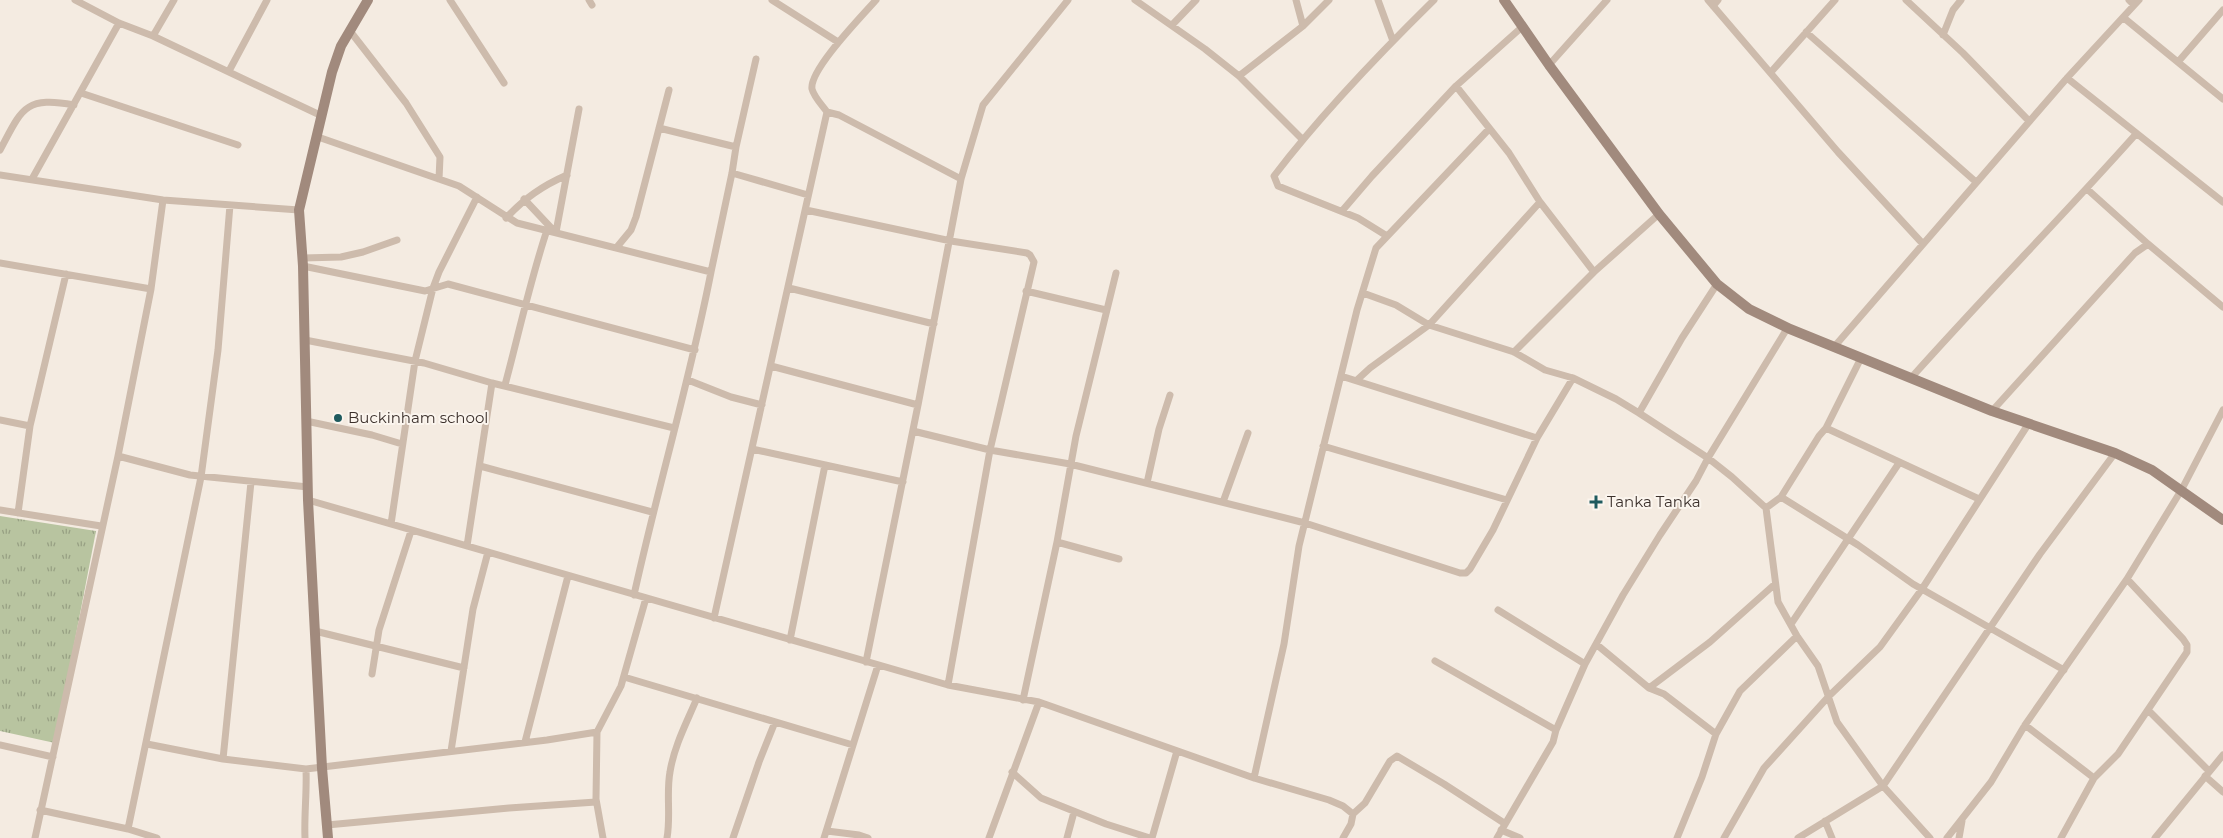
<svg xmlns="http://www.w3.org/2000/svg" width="2223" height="838" viewBox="0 0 2223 838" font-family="Montserrat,sans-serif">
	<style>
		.park { fill: url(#park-tufts) }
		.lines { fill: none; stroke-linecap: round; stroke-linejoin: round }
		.street { stroke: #cdbbac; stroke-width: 7 }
		.secondary { stroke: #a18a7d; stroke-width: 10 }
		.poi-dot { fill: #1f5a5e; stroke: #fbf5ee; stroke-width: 2 }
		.labels { text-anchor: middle; stroke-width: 4; stroke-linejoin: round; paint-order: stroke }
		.poi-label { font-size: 15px; fill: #3b302b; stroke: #fbf5ee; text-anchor: start }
	</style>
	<defs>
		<pattern id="park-tufts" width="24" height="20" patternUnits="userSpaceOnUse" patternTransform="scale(1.25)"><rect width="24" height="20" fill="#b8c4a0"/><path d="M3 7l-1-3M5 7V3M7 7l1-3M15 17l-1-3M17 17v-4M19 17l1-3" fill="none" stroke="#97a083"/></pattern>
	</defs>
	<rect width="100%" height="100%" fill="#f4ebe1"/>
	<path class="park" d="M0,516L96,531L55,743L0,731Z"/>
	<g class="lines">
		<path class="street" d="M75,0L119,23L153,36L322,116
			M450,0L504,83
			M589,0L592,5
			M772,0L838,42
			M876,0C863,15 809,70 812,89C814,97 822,105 827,112L839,115L961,179
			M1135,0L1205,49L1239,76L1302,139
			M1296,0L1303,26
			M1378,0L1393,41
			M1708,0L1838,152L1923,244
			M1906,0L1963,53L2029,121
			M2129,0L2134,5
			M1713,6L1718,0
			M2124,18L2223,99
			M1172,25L1196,0
			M350,31L406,103L440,157L439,179
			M1806,32L1976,182
			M1943,35L1953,10L1961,0
			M153,36L174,0
			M2178,62L2223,10
			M1549,65L1607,0
			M229,71L267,0
			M1771,72L1835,0
			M1239,76L1303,26L1329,0
			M2067,78L2223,202
			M1456,86L1509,153L1540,202L1594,272
			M81,93L238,145
			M659,128L736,147L732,173L711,272
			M318,137L459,186L517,223L711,272C690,380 658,486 634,595
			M736,147L756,59
			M0,150C22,109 24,96 74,105
			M732,173L808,195
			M0,175L163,200L299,210
			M32,179L119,23
			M2087,189L2148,244L2223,307
			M524,199L555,232
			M806,210L951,241L1027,253L1030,255L1034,262L990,450L948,685
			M1342,211L1372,176L1456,86L1522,27
			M506,218C525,198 542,186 567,175
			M556,232L579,109
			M1387,236L1358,218L1278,186L1274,176C1322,113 1378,55 1434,0
			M617,247L631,230L636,217L669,90
			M303,258L341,257L363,252L397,240
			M0,263L151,289
			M303,266L425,291L448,284L695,350
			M1717,284L1682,338L1639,413L1708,458L1732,477L1766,508L1778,602L1797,636L1818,666L1837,722L1883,786L1930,838
			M789,288L934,324
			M1026,291L1106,310
			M1363,293L1396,305L1429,325L1514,352L1545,370L1573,378L1616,399L1639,413
			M305,340L424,363L492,383L674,428
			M1834,347L2067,78L2139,0
			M1514,352L1594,272L1659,214
			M771,366L918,405
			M1341,376L1537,438
			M1911,378C1985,295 2062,217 2136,134
			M688,380L731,397L762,405
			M1357,380L1370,368L1429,325L1540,202
			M505,385C519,333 530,281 547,230
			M1992,411L2135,253L2148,244
			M0,420L30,426
			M306,421L372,435L402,444
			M1826,428L1979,499
			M913,431L990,450L1070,464L1305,523L1460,573H1466L1470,569L1493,530L1537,438L1573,378
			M1323,446L1507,500
			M752,449L903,482
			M118,456L190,475L308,487
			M480,466L652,512
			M1147,483L1159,429L1170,395
			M1781,497L1858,545L1913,584L2064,670
			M308,500L948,685L1039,702L1254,778L1329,800L1343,806L1353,814
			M1223,502L1248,433
			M1766,508L1781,497L1819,436L1826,428L1861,358
			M0,510L101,526
			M18,513L30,426L66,274
			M391,524L415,361L433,288L439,272L477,197
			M1057,542L1119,559
			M467,546L492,383
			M1498,610L1585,664
			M714,618L827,112
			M1791,624L1899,463
			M315,631L464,668
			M790,640L825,465
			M1596,644L1649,688L1664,694L1716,734
			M1435,661L1556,730
			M866,662L918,405L961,179L983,105L1068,0
			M372,674L379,630L411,531
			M624,677L853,745
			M1649,688L1710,642L1775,584
			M1023,700L1057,542L1076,436L1116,273
			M2149,711L2209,771
			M2025,725L2094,778
			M597,732L596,799L603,838
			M525,742L568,576
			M147,744L223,759L306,769L547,740L597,732L621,686L646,598
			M0,745L53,757
			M451,751L473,609L488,552
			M223,759L251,482
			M1012,772L1041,798L1106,824L1150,838
			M2205,776L2223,792
			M1254,778L1284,644L1299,546L1357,310L1376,248L1489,129
			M40,810L128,829L157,838
			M1825,821L1832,838
			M327,825L509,808L596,802
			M128,829L201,477L218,350L230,205
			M1501,830L1520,838
			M827,831L859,835L868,838
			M35,838L118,456L151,289L163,200
			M305,838C304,815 307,792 306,769
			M667,838C671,816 666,793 670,772C674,746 687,722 697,698
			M733,838L759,762L775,722
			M824,838L878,665
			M989,838L1039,702
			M1067,838L1074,812
			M1152,838L1177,751
			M1343,838L1351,824L1353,814L1365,803L1390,761L1397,756L1444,784L1504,823
			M1497,838L1553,742L1556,730L1585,664L1623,595L1660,535L1696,481L1708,458L1788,327
			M1677,838L1702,777L1716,734L1740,691L1797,636
			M1724,838L1764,768L1829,696L1880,647L1922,589L2029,423
			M1798,838L1883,786L2040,554L2115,453
			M1947,838L1991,782L2025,725L2127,579L2182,489L2223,410
			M1959,838L1962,821
			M2061,838L2094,778L2118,754L2187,652V645L2183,639L2127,579
			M2155,838L2223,755"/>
		<path class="secondary" d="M1504,0L1549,65L1659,214L1717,284L1749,309L1790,329L1992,411L2115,453L2152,470L2223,520
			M328,838L322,768L308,500L303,266L299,210L332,72L341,46L368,0"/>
	</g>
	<g class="poi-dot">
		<circle cx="338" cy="418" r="5"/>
		<path d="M1593.5 494.5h5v5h5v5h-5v5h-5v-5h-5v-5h5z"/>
	</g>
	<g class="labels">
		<g class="poi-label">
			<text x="348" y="423">Buckinham school</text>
			<text x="1607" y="507">Tanka Tanka</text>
		</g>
	</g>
</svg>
